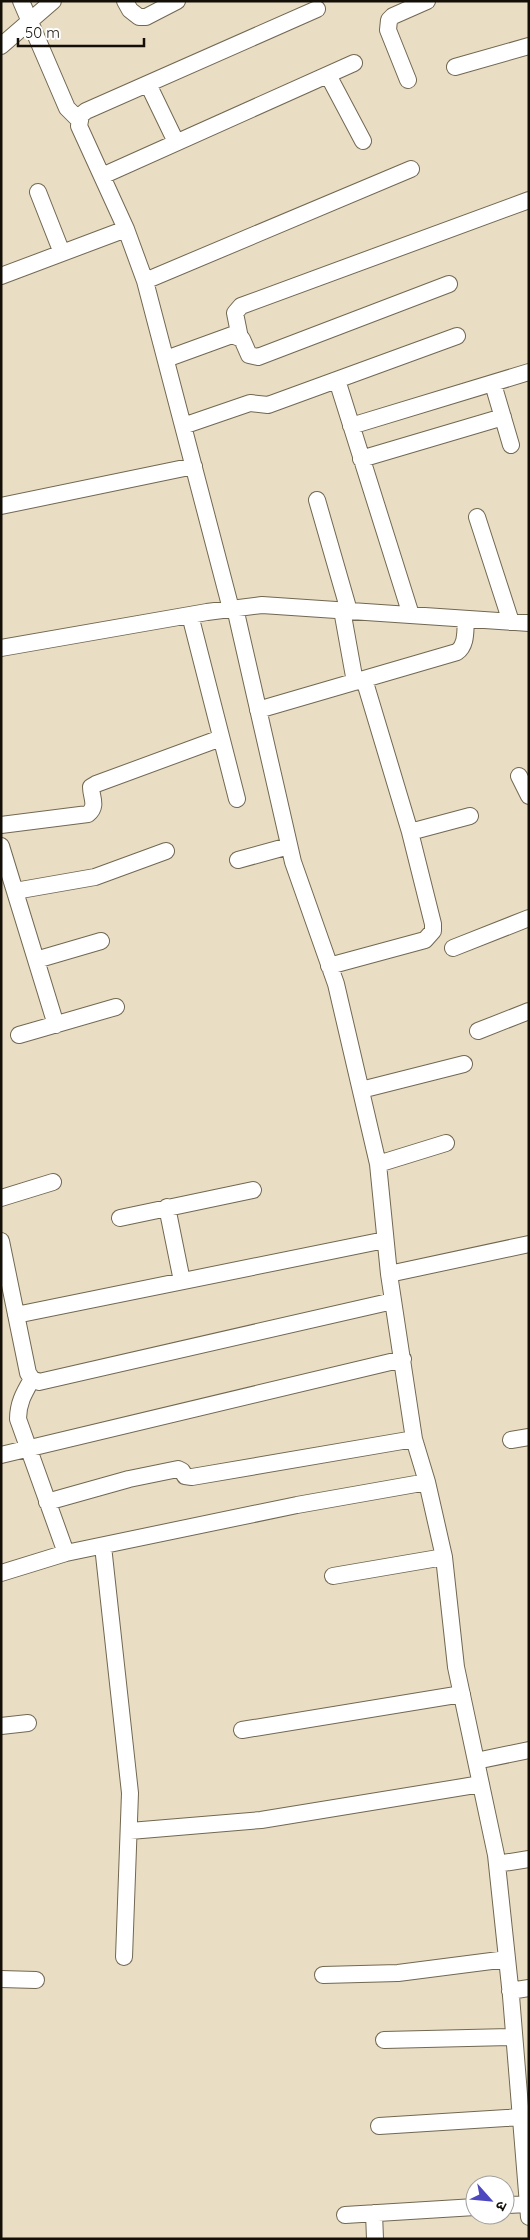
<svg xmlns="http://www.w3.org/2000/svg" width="530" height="2240" viewBox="0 0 530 2240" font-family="Quicksand,'Noto Sans Devanagari',sans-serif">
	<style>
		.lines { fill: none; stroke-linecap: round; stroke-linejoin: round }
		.minor-casing { stroke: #726751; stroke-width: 18 }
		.minor { stroke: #fff; stroke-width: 16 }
	</style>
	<rect width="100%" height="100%" fill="#e9ddc4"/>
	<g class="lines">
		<defs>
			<path id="minor" d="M21,1L67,108L79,120
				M125,1L130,10L139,17H146L177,1
				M1,46L53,1
				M455,67L529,46
				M328,75L363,141
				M408,80L388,30L389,20L393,16L427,1
				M148,84L176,142
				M102,176L354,63
				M38,192L62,253
				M1,276L126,229
				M145,281L411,169
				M240,338L235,313L241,306L529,200
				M166,359L232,335L242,339L249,355L258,357L449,284
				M337,380L411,615
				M493,384L511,445
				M183,426L250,403L268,405L457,336
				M351,426L529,372
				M361,459L503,417
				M317,500L349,611
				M1,506L194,466
				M477,517L511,622
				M235,608L293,862L336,984L378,1164L389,1274L414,1439L427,1482L444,1557L456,1667L496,1855L511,1996L529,2217
				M231,609L145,281L126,229L79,126L81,115L86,111L317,9
				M342,610L355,682
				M190,615L237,799
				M1,648L207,612L262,605L529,623
				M258,710L457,652C467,645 465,630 466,619
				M519,776L529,796
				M1,825L88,814C98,806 91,797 91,787L96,784L221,738
				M410,832L470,816
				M1,846L56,1025
				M238,860L289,846
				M15,891L95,877L166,851
				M453,948L529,918
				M36,960L101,941
				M329,966L425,940L433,931V924L410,832L364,679
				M478,1031L529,1011
				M19,1035L116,1007
				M361,1090L464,1064
				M378,1164L446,1143
				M1,1198L53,1182
				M167,1207L182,1281
				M120,1218L253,1190
				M1,1241L28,1373L32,1379L39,1382L393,1301
				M389,1274L529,1244
				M16,1315L385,1240
				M32,1379C24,1393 18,1403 18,1419L66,1553
				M511,1440L529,1437
				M1,1455L403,1359
				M47,1502L129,1479L178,1469L182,1471L185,1476L192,1477L414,1439
				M103,1546L130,1793L124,1957
				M1,1573L66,1553L297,1505L427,1482
				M333,1576L444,1557
				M1,1726L28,1723
				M242,1730L462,1694
				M476,1761L529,1750
				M130,1831L261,1820L481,1784
				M497,1864L529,1859
				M323,1975L398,1973L507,1959
				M1,1979L36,1980
				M510,1991L529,1988
				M384,2040L514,2037
				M379,2126L521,2117
				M505,2205L528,2204
				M374,2213L375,2239
				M345,2215L475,2207"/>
		</defs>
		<use href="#minor" class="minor-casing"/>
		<use href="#minor" class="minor"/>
	</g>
	<rect width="530" height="2240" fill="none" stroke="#130f07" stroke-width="5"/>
	<g transform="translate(490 2200) rotate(117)"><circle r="24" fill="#ffffff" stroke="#a19f9c"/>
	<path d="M0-4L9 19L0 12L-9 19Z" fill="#4d48be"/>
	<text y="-8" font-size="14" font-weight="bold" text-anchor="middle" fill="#130f07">उ</text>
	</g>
	<path d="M18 38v8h126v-8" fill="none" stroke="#130f07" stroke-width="2.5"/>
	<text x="25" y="38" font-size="15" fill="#130f07" stroke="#ffffff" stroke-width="4" paint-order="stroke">50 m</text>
</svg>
